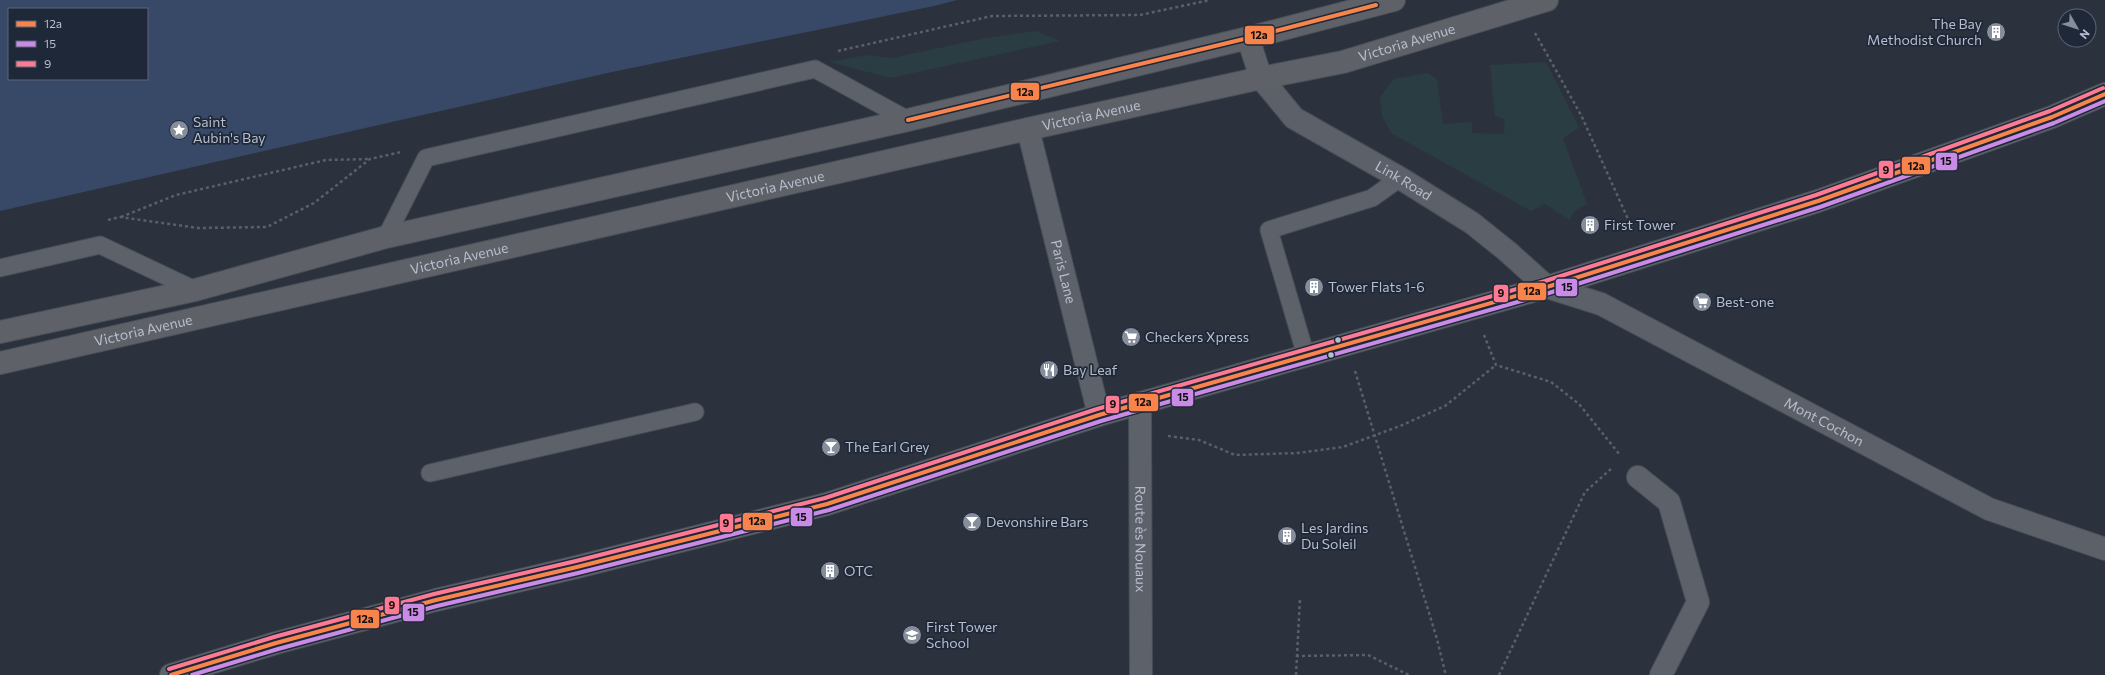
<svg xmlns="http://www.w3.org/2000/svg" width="2105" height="675" viewBox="0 0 2105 675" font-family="Commissioner,sans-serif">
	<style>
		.green { fill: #293d43 }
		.water { fill: #374967; fill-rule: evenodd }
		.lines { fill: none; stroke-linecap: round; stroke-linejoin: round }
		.service-casing { stroke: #494d55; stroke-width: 19 }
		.minor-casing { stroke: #494d55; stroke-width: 24 }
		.tertiary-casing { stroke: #494d55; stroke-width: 24 }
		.secondary-casing { stroke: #494d55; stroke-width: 24 }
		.primary-casing { stroke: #4a4f59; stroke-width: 24 }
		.trunk-casing { stroke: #494e58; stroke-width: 24 }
		.path { stroke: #5a6067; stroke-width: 2.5; stroke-dasharray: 3 3; stroke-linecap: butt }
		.service { stroke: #5d616a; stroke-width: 17 }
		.minor { stroke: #5d616a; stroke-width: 22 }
		.tertiary { stroke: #5d616a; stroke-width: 22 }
		.secondary { stroke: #5c6068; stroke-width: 22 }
		.primary { stroke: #5f646c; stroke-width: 22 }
		.trunk { stroke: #5e6268; stroke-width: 22 }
		.bus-1-casing { stroke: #1f2838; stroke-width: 7 }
		.bus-2-casing { stroke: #1f2838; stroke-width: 7 }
		.bus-3-casing { stroke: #1f2838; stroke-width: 7 }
		.bus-1 { stroke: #f8844c; stroke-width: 4 }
		.bus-2 { stroke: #ca8be6; stroke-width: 4 }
		.bus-3 { stroke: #fe7a93; stroke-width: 4 }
		.bus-dot { fill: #b7becd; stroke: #1f2838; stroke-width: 1.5 }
		.labels { text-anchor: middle; stroke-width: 3.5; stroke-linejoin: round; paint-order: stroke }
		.poi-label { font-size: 14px; fill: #b7becd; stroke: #1f2838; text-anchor: start }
		.street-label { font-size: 14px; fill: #b7becd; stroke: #1f2838 }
		.line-badge { stroke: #1f2838; stroke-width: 1.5 }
		.pale-badge-label { font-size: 11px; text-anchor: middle; font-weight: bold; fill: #111 }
	</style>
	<rect width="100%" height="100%" fill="#2c323d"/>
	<path class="green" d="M1036,31L1060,41L890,78L830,62L866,55L892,58L986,38Z
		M1546,62L1579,128L1563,138L1587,204L1576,210L1569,220L1545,204L1531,211L1391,133L1382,116L1380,97L1394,79L1428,73L1437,80L1443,124L1472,122V133L1504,134L1505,119L1495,116L1490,65Z"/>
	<path class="water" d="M0,0H957L934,6L612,72L0,211ZM9,9H147V79H9Z"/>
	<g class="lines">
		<defs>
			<path id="service" d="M386,237L426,158L815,69L908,120
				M0,268L100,245L195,290
				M1306,356L1269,230L1372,198L1400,178
				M430,473L695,412"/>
			<g id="minor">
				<path id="s1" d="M1028,129L1099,415"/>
				<path d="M1638,477L1669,502L1698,602L1661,675"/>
			</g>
			<g id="tertiary">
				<path id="s2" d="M1140,403L1141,675"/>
			</g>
			<g id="secondary">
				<path id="s3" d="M1261,78L1294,118L1400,178L1472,223L1507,251L1547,287L1601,304L1989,509L2105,549"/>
			</g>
			<path id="primary" d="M171,675L276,643L436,600L577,567L827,504L1099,415L1547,287L1818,201L2052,117L2105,94"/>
			<g id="trunk">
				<path d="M1248,38L1261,78"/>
				<path d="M0,332L195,290L386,237L908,120L1248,38L1394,0"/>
				<path id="s4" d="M0,363L1028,129L1261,78L1343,62L1547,0"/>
			</g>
		</defs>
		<use href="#service" class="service-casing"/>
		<use href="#minor" class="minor-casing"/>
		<use href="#tertiary" class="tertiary-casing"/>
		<use href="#secondary" class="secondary-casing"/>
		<use href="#primary" class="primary-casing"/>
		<use href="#trunk" class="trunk-casing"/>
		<path class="path" d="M1535,33L1581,115L1633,230
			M838,51L992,16L1140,15L1210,0
			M121,217L176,195L326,160L370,159
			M108,220L120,217L198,228L267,227L314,203L370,159L401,152
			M1484,335L1496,365L1551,382L1579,404L1620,455
			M1355,371L1437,639L1445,672L1444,675
			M1168,436L1199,440L1235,455L1298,453L1343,447L1400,426L1445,406L1496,365
			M1296,656L1368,655L1409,675
			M1296,675L1300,598
			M1499,675L1585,492L1611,469"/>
		<use href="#service" class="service"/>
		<use href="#minor" class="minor"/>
		<use href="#tertiary" class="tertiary"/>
		<use href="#secondary" class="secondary"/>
		<use href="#primary" class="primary"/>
		<use href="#trunk" class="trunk"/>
		<defs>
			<path id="bus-1" d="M908,120L1248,38L1376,5
				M171,675L276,643L436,600L577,567L827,504L1099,415L1547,287L1818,201L2052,117L2105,94"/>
			<path id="bus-2" d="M192,675L278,649L437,606L578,573L829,510L1101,421L1549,293L1820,207L2054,123L2105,101"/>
			<path id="bus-3" d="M169,669L274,637L434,594L576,561L825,498L1097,409L1545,281L1816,195L2050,111L2103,88"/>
		</defs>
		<use href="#bus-1" class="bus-1-casing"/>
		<use href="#bus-2" class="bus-2-casing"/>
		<use href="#bus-3" class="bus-3-casing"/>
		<use href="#bus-1" class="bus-1"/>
		<use href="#bus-2" class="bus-2"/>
		<use href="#bus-3" class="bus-3"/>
	</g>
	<defs>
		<symbol id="building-disc" viewBox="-11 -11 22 22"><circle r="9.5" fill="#868d9b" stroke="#1f2838"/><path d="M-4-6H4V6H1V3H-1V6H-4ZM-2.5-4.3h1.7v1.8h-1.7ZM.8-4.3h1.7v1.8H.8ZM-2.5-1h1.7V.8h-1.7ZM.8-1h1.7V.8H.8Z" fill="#fff"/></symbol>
		<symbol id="sight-disc" viewBox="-11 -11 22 22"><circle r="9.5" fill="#868d9b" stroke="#1f2838"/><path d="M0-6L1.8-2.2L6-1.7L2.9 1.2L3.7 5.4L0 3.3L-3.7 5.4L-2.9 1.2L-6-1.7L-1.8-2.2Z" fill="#fff"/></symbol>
		<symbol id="supermarket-disc" viewBox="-11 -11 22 22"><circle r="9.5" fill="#868d9b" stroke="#1f2838"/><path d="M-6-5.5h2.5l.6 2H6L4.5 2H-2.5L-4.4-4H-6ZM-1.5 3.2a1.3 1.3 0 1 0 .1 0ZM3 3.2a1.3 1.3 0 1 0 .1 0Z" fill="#fff"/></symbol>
		<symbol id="restaurant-disc" viewBox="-11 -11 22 22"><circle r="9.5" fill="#868d9b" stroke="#1f2838"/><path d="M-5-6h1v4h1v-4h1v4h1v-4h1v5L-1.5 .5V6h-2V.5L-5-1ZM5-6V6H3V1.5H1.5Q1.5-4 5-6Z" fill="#fff"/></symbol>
		<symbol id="bar-disc" viewBox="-11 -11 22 22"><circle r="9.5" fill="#868d9b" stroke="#1f2838"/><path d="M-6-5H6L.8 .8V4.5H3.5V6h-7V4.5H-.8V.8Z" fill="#fff"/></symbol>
		<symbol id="school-disc" viewBox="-11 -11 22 22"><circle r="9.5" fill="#868d9b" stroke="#1f2838"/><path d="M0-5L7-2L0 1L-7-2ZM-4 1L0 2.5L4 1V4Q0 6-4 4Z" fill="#fff"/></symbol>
	</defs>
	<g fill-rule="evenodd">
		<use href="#building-disc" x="1985" y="21" width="22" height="22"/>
		<use href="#sight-disc" x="168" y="119" width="22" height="22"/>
		<use href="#building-disc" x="1579" y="214" width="22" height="22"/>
		<use href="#building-disc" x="1303" y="276" width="22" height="22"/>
		<use href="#supermarket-disc" x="1691" y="291" width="22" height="22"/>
		<use href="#supermarket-disc" x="1120" y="326" width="22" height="22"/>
		<use href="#restaurant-disc" x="1038" y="359" width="22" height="22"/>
		<use href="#bar-disc" x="820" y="436" width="22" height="22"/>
		<use href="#bar-disc" x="961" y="511" width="22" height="22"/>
		<use href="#building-disc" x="1276" y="525" width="22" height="22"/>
		<use href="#building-disc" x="819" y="560" width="22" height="22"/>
		<use href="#school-disc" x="901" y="624" width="22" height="22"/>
	</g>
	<g class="bus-dot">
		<circle cx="1338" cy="340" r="3.5"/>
		<circle cx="1331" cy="355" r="3.5"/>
	</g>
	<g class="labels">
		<g class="poi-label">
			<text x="1982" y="29" text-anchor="end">The Bay<tspan x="1982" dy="16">Methodist Church</tspan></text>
			<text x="193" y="127">Saint<tspan x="193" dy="16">Aubin's Bay</tspan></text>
			<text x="1604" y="230">First Tower</text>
			<text x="1328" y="292">Tower Flats 1-6</text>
			<text x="1716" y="307">Best-one</text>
			<text x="1145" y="342">Checkers Xpress</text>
			<text x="1063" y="375">Bay Leaf</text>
			<text x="845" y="452">The Earl Grey</text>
			<text x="986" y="527">Devonshire Bars</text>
			<text x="1301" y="533">Les Jardins<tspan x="1301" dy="16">Du Soleil</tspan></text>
			<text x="844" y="576">OTC</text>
			<text x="926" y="632">First Tower<tspan x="926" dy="16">School</tspan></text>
		</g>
		<g class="street-label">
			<text dy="5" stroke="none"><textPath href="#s4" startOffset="1443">Victoria Avenue</textPath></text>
			<text dy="5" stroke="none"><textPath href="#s4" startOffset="1119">Victoria Avenue</textPath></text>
			<text dy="5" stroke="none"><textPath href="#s3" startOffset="178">Link Road</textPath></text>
			<text dy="5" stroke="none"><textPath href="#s4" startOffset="795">Victoria Avenue</textPath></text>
			<text dy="5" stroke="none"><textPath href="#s4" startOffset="471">Victoria Avenue</textPath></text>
			<text dy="5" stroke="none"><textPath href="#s1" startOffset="147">Paris Lane</textPath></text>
			<text dy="5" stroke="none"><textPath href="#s4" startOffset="147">Victoria Avenue</textPath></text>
			<text dy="5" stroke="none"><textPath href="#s3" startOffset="666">Mont Cochon</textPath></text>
			<text dy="5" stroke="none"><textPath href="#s2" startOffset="136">Route ès Nouaux</textPath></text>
		</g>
	</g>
	<g class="line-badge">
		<rect x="1244" y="25" width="31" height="20" rx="4" fill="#f8844c"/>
		<rect x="1010" y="82" width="30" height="19" rx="4" fill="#f8844c"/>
		<rect x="1935" y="152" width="23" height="19" rx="4" fill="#ca8be6"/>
		<rect x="1901" y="156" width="30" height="19" rx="4" fill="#f8844c"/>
		<rect x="1878" y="160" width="16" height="19" rx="4" fill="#fe7a93"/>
		<rect x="1555" y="278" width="23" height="19" rx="4" fill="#ca8be6"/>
		<rect x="1517" y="282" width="30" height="19" rx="4" fill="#f8844c"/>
		<rect x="1493" y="284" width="16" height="19" rx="4" fill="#fe7a93"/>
		<rect x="1171" y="388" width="23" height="19" rx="4" fill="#ca8be6"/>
		<rect x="1128" y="393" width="31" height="19" rx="4" fill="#f8844c"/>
		<rect x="1105" y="395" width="15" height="19" rx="4" fill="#fe7a93"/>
		<rect x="790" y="507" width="23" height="20" rx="4" fill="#ca8be6"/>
		<rect x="742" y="512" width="31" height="19" rx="4" fill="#f8844c"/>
		<rect x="719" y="513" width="15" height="20" rx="4" fill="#fe7a93"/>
		<rect x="384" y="596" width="16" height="19" rx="4" fill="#fe7a93"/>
		<rect x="402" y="603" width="23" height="19" rx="4" fill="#ca8be6"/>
		<rect x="350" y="609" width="30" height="20" rx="4" fill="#f8844c"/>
	</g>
	<g class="pale-badge-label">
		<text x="1259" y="39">12a</text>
		<text x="1025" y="96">12a</text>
		<text x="1946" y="165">15</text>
		<text x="1916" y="170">12a</text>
		<text x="1886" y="174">9</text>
		<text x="1567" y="291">15</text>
		<text x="1532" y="295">12a</text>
		<text x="1501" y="297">9</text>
		<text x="1183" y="401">15</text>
		<text x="1143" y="406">12a</text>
		<text x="1113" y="408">9</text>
		<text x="801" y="521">15</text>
		<text x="757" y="525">12a</text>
		<text x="726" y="527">9</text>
		<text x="392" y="609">9</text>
		<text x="413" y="616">15</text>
		<text x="365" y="623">12a</text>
	</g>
	<rect x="8" y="8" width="140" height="72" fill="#1f2838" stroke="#5c6474"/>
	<rect x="16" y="21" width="20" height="6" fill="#f8844c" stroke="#5c6474"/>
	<text x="44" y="28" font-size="12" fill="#b7becd">12a</text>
	<rect x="16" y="41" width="20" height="6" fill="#ca8be6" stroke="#5c6474"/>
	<text x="44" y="48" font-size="12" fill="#b7becd">15</text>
	<rect x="16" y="61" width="20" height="6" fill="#fe7a93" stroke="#5c6474"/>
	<text x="44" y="68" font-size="12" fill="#b7becd">9</text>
	<g transform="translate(2077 28) rotate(129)"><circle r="19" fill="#1f2838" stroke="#5c6474"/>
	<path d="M0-3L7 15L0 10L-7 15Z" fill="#868d9b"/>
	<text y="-6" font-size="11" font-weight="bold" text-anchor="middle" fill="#b7becd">N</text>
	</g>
</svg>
